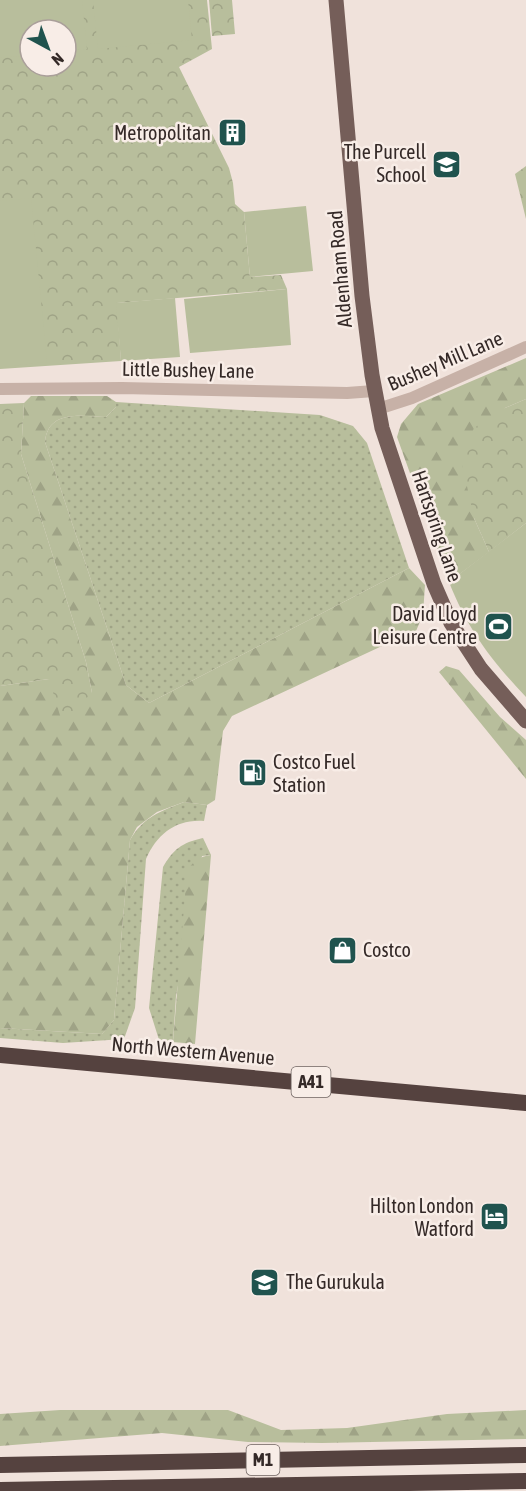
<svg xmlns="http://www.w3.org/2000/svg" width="526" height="1491" viewBox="0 0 526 1491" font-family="'Asap Condensed',sans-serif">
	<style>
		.grass { fill: url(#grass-dots) }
		.forest { fill: url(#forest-firs) }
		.park { fill: url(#park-crowns); fill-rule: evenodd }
		.pitch { fill: #b8be9c }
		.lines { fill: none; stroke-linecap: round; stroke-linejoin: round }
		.minor { stroke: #c7b1a7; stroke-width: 12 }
		.major { stroke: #755e59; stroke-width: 15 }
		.highway { stroke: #55423f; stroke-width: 16 }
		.labels { text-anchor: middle; stroke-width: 5; stroke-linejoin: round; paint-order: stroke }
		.shield { fill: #f8ede7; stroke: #6f6461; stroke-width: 1.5 }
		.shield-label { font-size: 18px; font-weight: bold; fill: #342927 }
		.poi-label { font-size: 20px; fill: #342927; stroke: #f8ede7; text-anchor: end }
		.street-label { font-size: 20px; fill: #342927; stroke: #f8ede7 }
	</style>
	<defs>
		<pattern id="grass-dots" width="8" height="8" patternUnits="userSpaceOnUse" patternTransform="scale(1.5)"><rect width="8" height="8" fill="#b8be9c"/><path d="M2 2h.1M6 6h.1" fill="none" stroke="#9fa386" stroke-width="1.8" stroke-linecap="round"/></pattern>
		<pattern id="forest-firs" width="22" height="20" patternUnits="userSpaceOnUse" patternTransform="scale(1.5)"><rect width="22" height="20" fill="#b8be9c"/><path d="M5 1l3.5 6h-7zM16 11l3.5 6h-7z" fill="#9fa386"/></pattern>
		<pattern id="park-crowns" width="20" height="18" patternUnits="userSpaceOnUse" patternTransform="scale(1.5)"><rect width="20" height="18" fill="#b8be9c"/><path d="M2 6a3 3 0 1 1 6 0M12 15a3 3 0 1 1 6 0" fill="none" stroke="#9fa386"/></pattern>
	</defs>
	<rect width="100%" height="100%" fill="#f0e2db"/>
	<path class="grass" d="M116,402L320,415L353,426L367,443L409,568L149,703L126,685L45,442C48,409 82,416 106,417L116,407Z
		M184,802L207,805L204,821C176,819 157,834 146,859L135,1008L124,1039L63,1043L0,1038V1028L102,1034L114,1020L130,840C143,817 161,811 184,802Z
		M203,838L211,855L202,856L176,996L173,1042L160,1043L149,1008L163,867C174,849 181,843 203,838Z"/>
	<path class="forest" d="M526,358V399L505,408L474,518L489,552L449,582L397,437L401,424L418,404Z
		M31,396H107L116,402V407L106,417C82,416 48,409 45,442L126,685L149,703L409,568L425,585L423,614L412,641L397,639L232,716L223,731L215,800L207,805L184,802L157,812L137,827L130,840L114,1020L102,1034L0,1028V686L49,679L92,693L86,662L21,454L24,403Z
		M446,666L459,670L500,717L526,740V779L439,672Z
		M211,855L195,1044L173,1042L187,871C194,860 199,857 211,855Z
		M60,1410H228L281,1430L347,1428L447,1414L526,1410V1439L322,1443L248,1442L162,1433L0,1446V1414Z"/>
	<path class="park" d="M0,0H207L212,49L179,67L229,168L233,183L235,204L244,212L250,277L281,275L287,289L117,303L121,361L0,369ZM30,30H66V66H30Z
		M209,0H232L235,34L212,36Z
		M526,166V219L515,174Z
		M526,399V523L489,552L474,518L461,459L474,428L505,408Z
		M24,403L21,454L86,662L92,693L62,722L49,679L0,686V404Z"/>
	<path class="pitch" d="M0,0H82L87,49L66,51V30H30V55L0,58Z
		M93,0H188L192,40L98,49Z
		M31,198L47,362L0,367V201Z
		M306,206L313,271L250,277L244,212Z
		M287,289L291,345L190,353L184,299Z
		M175,298L180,357L121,361L116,303Z
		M526,523V697C491,660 468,630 449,582Z"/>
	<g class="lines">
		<path class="minor" d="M0,389L122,388L347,393L374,391
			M378,409L412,398L526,347"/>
		<path class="major" d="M336,0L362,296L372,375L382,428L434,584L451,623L481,669L526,721"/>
		<path class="highway" d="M0,1055L526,1103
			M0,1465L526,1455
			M0,1490L526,1481"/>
	</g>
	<defs>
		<symbol id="building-square" viewBox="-11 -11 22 22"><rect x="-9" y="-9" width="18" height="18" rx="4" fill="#20534e" stroke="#f8ede7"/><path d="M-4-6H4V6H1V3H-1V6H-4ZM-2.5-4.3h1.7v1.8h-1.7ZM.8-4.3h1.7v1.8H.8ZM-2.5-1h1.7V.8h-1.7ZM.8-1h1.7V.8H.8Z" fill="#fff"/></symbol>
		<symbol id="school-square" viewBox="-11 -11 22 22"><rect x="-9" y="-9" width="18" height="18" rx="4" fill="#20534e" stroke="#f8ede7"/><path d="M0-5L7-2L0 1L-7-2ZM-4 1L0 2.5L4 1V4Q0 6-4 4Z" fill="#fff"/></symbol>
		<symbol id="stadium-square" viewBox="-11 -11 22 22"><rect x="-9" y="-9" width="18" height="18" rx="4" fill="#20534e" stroke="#f8ede7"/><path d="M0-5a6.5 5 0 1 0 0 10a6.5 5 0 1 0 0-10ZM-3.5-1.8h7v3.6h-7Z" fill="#fff"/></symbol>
		<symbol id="fuel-square" viewBox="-11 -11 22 22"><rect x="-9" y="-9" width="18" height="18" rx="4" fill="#20534e" stroke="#f8ede7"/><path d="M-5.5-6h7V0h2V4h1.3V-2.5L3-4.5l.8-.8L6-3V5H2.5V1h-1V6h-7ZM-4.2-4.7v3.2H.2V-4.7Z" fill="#fff"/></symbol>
		<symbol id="shop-square" viewBox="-11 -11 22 22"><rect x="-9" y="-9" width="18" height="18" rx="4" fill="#20534e" stroke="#f8ede7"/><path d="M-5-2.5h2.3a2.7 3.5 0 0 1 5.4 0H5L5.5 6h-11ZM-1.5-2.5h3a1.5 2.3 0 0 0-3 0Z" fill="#fff"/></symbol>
		<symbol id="hotel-square" viewBox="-11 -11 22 22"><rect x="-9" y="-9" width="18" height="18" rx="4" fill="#20534e" stroke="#f8ede7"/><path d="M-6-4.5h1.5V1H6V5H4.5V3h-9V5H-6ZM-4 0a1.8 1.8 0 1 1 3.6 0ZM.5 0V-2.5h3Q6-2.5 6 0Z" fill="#fff"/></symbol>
	</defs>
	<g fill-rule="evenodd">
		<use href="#building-square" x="216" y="116" width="33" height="33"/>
		<use href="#school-square" x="430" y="148" width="33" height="33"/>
		<use href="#stadium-square" x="482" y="610" width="33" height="33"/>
		<use href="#fuel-square" x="236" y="756" width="33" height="33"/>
		<use href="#shop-square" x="326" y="934" width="33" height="33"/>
		<use href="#hotel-square" x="478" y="1200" width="33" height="33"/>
		<use href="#school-square" x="248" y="1266" width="33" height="33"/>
	</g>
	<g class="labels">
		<g class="shield">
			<rect x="291.5" y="1067" width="39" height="30" rx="4.5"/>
			<rect x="246.5" y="1445" width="33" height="30" rx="4.5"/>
		</g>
		<g class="shield-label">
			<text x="311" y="1088">A41</text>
			<text x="263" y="1466">M1</text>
		</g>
		<g class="poi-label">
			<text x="211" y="140">Metropolitan</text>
			<text x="426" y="159">The Purcell<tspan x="426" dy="23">School</tspan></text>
			<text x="477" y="621">David Lloyd<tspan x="477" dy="23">Leisure Centre</tspan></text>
			<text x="273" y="769" text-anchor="start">Costco Fuel<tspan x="273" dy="23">Station</tspan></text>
			<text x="363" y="957" text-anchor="start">Costco</text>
			<text x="474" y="1213">Hilton London<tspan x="474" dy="23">Watford</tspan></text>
			<text x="286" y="1289" text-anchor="start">The Gurukula</text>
		</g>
		<g class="street-label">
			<text transform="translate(340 269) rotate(-95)" y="7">Aldenham Road</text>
			<text transform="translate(445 361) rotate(-23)" y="7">Bushey Mill Lane</text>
			<text transform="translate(188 370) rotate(1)" y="7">Little Bushey Lane</text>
			<text transform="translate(437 526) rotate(71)" y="7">Hartspring Lane</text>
			<text transform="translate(193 1051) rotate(5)" y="7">North Western Avenue</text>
		</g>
	</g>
	<g transform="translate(48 48) rotate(139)"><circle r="28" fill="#f8ede7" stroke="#aa9f9a" stroke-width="1.5"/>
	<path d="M0-4.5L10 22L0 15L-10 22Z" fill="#20534e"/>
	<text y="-9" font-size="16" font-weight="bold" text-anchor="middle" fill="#342927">N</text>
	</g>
</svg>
